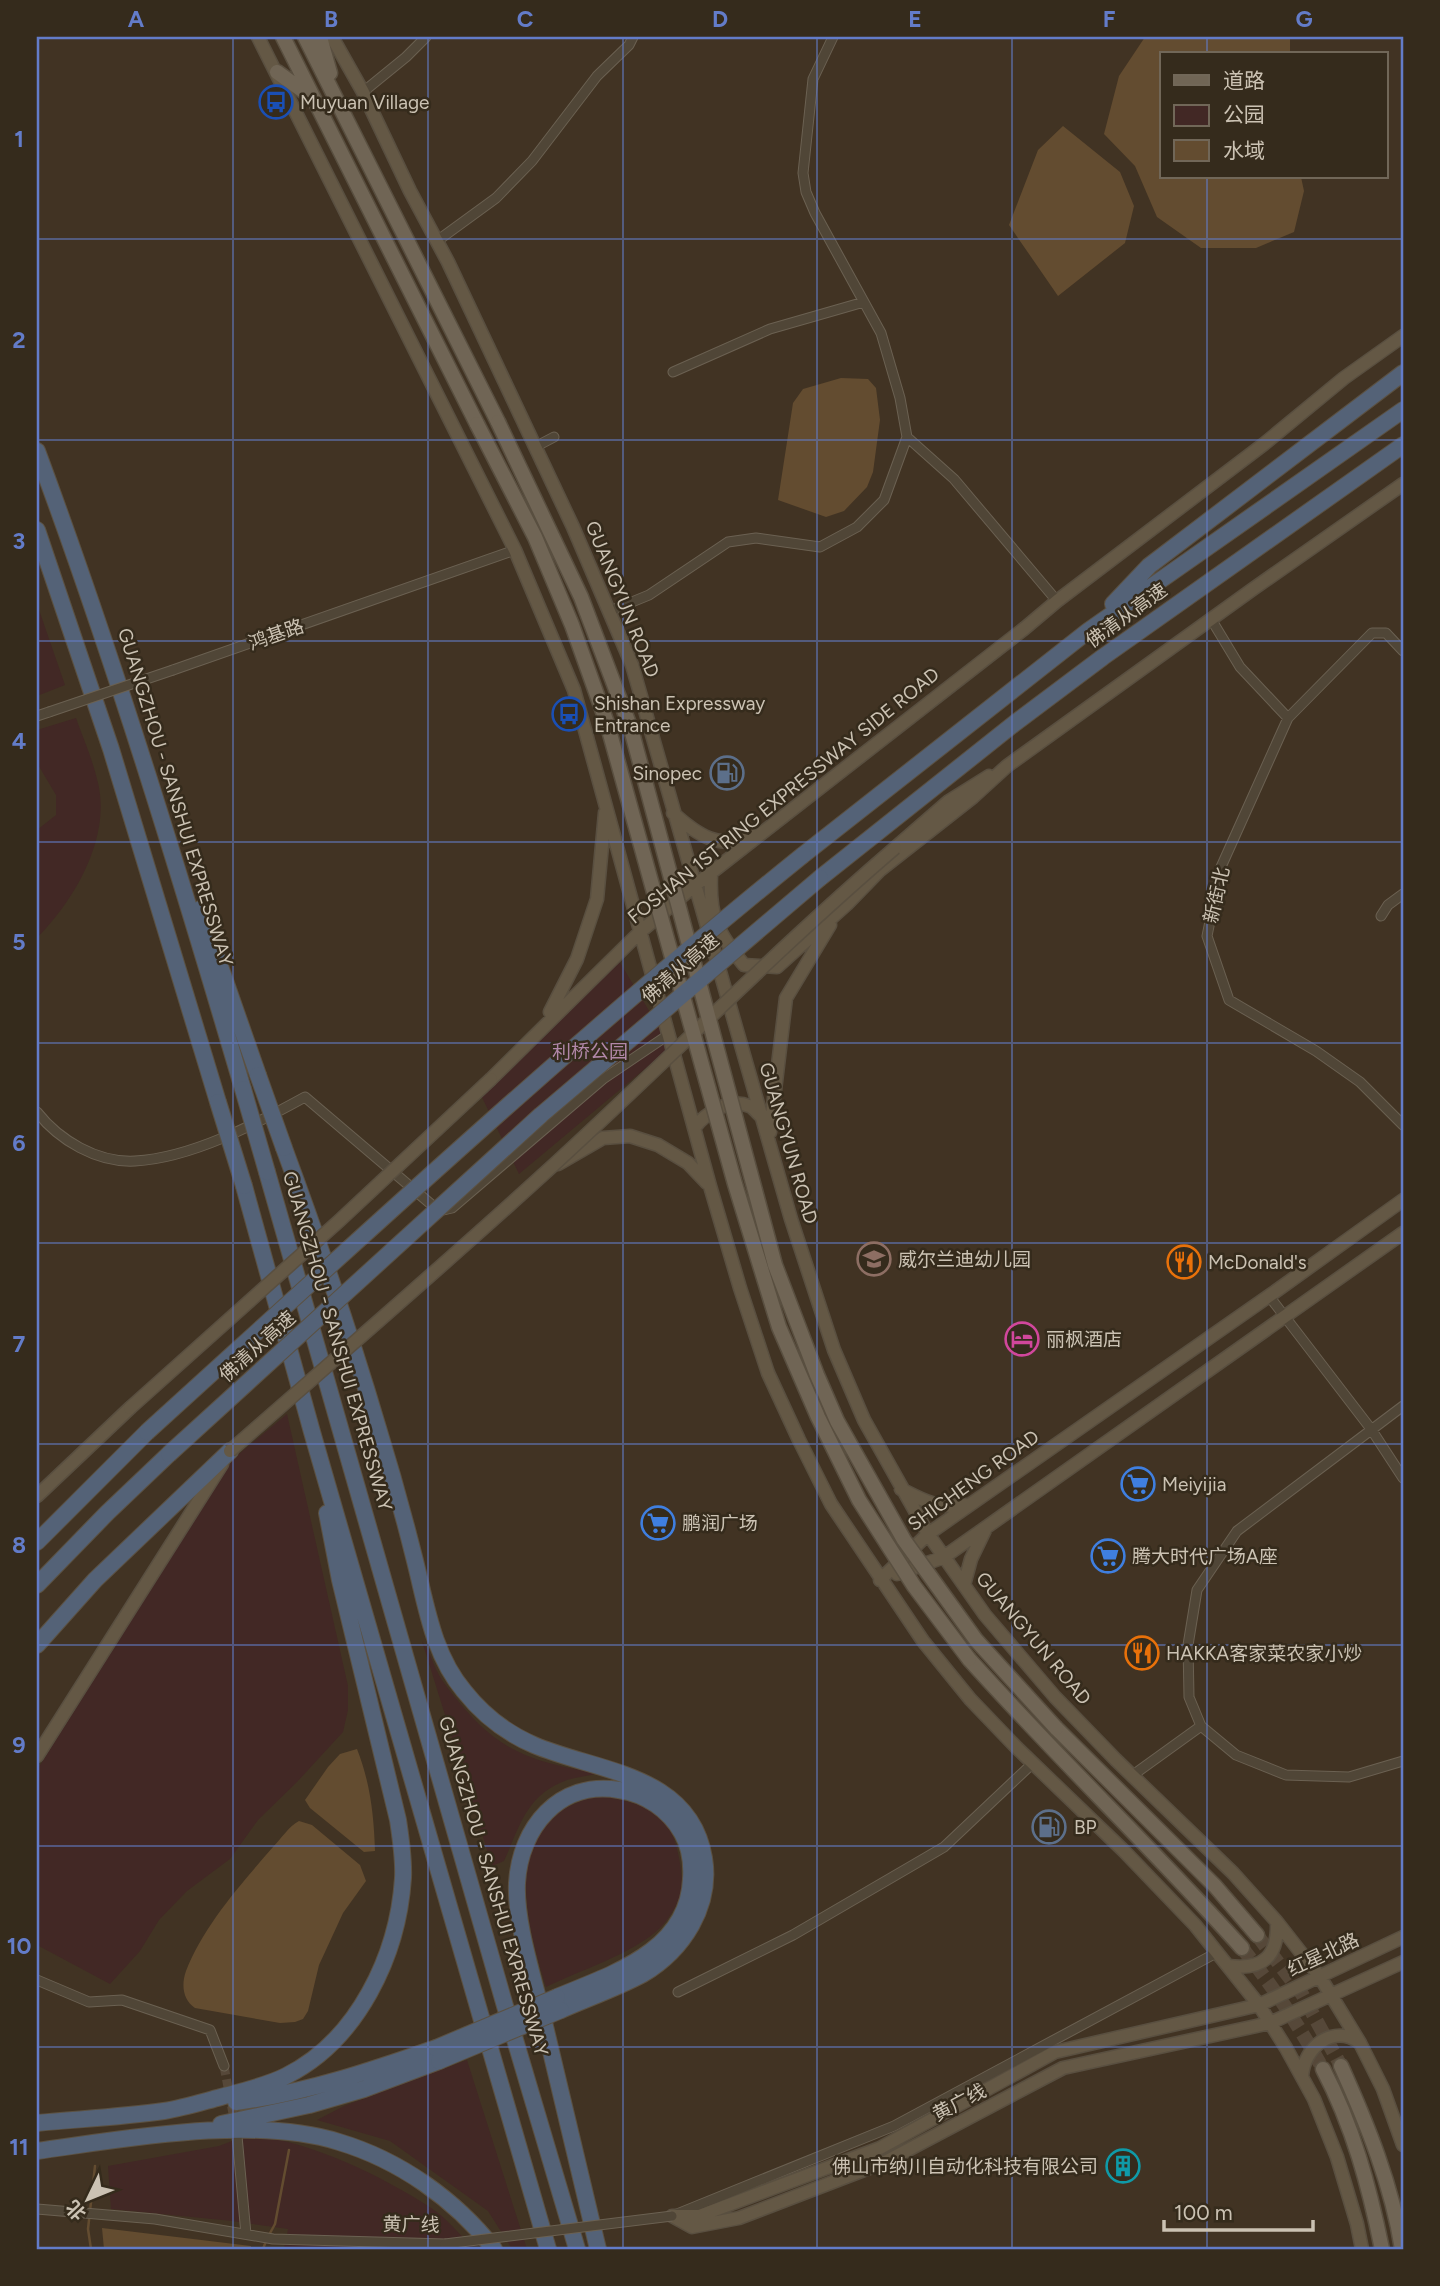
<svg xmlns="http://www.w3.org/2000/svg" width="1440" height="2286" viewBox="0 0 1440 2286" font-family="Figtree,'Noto Sans SC',sans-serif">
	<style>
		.green { fill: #422825 }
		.water { fill: #634c30 }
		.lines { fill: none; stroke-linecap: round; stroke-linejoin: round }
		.stream { stroke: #634c30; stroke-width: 2.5 }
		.street-tunnel { stroke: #564839; stroke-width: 9; stroke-dasharray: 9 4.5; stroke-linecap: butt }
		.primary-tunnel { stroke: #564839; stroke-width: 14; stroke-dasharray: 14 7; stroke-linecap: butt }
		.street-casing { stroke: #6b6152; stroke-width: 11 }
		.secondary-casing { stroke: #594f40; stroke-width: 15 }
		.primary-casing { stroke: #594f40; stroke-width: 17 }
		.highway-casing { stroke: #5b5142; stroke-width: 18 }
		.street { stroke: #504637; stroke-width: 9 }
		.secondary { stroke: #645845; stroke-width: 12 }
		.primary { stroke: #706555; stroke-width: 14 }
		.highway { stroke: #546277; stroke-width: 16 }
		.street-bridge-casing { stroke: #6b6152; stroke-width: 11; stroke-linecap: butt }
		.secondary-bridge-casing { stroke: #594f40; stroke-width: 15; stroke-linecap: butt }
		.primary-bridge-casing { stroke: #594f40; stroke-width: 17; stroke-linecap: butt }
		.highway-bridge-casing { stroke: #5b5142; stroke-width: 18; stroke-linecap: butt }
		.street-bridge { stroke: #504637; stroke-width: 9 }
		.secondary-bridge { stroke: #645845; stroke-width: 12 }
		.primary-bridge { stroke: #706555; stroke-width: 14 }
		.highway-bridge { stroke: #546277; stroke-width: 16 }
		.grid { fill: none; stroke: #637cc9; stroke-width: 2; stroke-opacity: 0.55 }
		.labels { text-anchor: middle; stroke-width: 5; stroke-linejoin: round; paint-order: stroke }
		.poi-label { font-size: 19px; fill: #cbc2b3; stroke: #352b1c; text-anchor: start }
		.street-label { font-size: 19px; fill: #cbc2b3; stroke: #352b1c }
		.park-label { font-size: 19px; fill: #b187a8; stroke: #352b1c }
		.neatline { fill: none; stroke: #637cc9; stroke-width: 2.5 }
		.grid-label { font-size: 23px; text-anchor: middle; font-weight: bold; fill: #637cc9 }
	</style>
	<rect width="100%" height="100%" fill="#413323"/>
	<path class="green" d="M37,604L65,685L37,696Z
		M76,718C83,738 92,758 97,779C113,835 75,900 37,938V830L56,815V795L37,763V730Z
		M619,961L671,1047L519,1174L476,1085Z
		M287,1414L348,1686V1710L343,1732L297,1782L258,1820L230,1859L187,1891L159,1920L140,1951L110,1984L37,1945V1770L233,1459Z
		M422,1641C431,1653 434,1668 442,1680C490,1746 520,1761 599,1773C589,1776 577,1777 567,1780C526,1795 520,1826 504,1861L492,1866Z
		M598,1795C620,1800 652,1804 666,1823C677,1838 684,1874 681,1891C680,1901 668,1921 660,1928C635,1953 578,1971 546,1987C531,1936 506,1857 554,1816C566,1806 583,1800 598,1795Z
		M467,2060L527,2249H512L488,2211L390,2141L317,2120L344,2106Z
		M245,2136C301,2136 384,2177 431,2208C447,2218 461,2236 474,2249H284L288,2229L232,2221L111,2209L108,2166L219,2146Z"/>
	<path class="water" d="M1145,37H1290V54H1162V177H1301L1304,191L1294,232L1256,248H1201L1157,217L1135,166L1104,134L1119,76Z
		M1063,126L1120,172L1134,206L1125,243L1058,296L1009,225L1038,150Z
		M841,378L868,379L876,388L880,420L873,472L867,487L844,511L826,517L778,500L793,403L803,389Z
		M357,1749C370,1782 374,1815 375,1851L364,1852L310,1808L305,1800L328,1767L340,1754Z
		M299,1821L312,1825L360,1865L366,1881L343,1913L319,1965L308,2011L303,2019L295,2022L280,2023L195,2008C183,2000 181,1985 186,1971C204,1925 241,1884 273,1847C281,1839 289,1826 299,1821Z
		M102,2228L251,2246V2249H104Z"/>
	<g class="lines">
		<path class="stream" d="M269,2235L275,2224L289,2150
			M91,2249L88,2229L95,2166
			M263,2249L266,2241"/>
		<path class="street-tunnel" d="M224,2066L235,2124"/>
		<path class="primary-tunnel" d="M1257,1935L1302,1994L1341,2066
			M1242,1948C1273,1986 1299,2026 1323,2069"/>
		<defs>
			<path id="street" d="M833,37L813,79L803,173L806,192L815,213L881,333L900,398L907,437L954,479L1057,601
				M363,92L406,57L426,37
				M437,241L496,198L532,161L597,76L629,45L633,37
				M673,372L770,329L864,302
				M535,447L554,437
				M610,611L649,595L728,542L756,538L820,547L857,527L884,500L907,437
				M1211,619L1240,667L1288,718
				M1403,651L1386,633H1372L1288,718L1221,867L1207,936L1229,1000L1316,1051L1360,1082L1403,1125
				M173,670L515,550
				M37,716L49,712
				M1381,916L1388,905L1403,894
				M37,1112C59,1140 97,1163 135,1161C191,1158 256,1124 305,1097L439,1211L452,1208L603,1079L668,1035
				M1269,1296L1371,1429L1403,1478
				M1403,1406L1237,1531L1197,1590L1188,1645L1189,1697L1201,1726L1236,1755L1286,1775L1349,1777L1403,1761
				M1133,1775L1201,1726
				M37,1980L89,2002L122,2000L210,2030L224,2066
				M678,1992L793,1935L944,1847L1033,1763
				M237,2136L246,2234
				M37,2209L155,2219L273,2239L445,2244
				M677,2214L894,2126L1218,1952"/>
			<path id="secondary" d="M258,37L515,550L574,690L710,1186L740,1288L768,1373L799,1440L831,1504L923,1641L970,1699L1017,1748L1124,1851L1195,1925L1259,2005L1286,2048L1314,2099L1337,2157L1357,2224L1362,2249
				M332,37L363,92L410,191L448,262L573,527L632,665L791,1219L834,1350L864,1420L928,1534L985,1615L1055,1697L1116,1760L1233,1873L1277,1922L1320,1977L1360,2043L1383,2089L1403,2145
				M673,813C696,834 721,852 752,835
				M895,848L949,801L989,776
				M711,874C709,917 717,932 744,965L777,967L847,904L880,870L973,797L1007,766L1253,589L1403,484
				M550,1012L577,959L597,899L605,813
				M491,1079L640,932L694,886L1025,628L1057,601L1264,444L1344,378L1403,336
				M694,1128C705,1114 729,1097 749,1106C753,1107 758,1114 762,1117
				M770,1132L786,998L830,925
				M558,1164L603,1138L630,1136L658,1145L688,1163L707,1183
				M901,1489C926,1502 937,1508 966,1505
				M37,1496L130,1408
				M897,1574L944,1557L1403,1233
				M880,1580L928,1534L1269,1296L1403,1200
				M964,1585L971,1559L985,1530
				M37,1756L222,1464
				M1403,1937L1259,2005L1055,2052L880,2148L699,2216H672L692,2227L739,2218L885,2162L1063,2068L1270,2023L1403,1962
				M1229,1966C1264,1970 1278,1956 1277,1922
				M1302,2076C1304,2047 1333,2024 1359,2042"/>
			<path id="primary" d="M283,37L477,424
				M305,37L498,422
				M320,37L330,73
				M277,72L313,98
				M969,1659C1058,1758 1153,1849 1242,1948
				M1056,1728L1215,1886L1257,1935
				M1341,2066C1367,2124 1392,2185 1402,2249
				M1323,2069C1353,2126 1369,2186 1382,2249"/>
			<path id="highway" d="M37,451C115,661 180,875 243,1089
				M37,530L111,749L218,1102
				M1113,604L1149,566L1403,373
				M803,855L1088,631L1403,410
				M820,878L1015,723L1103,657L1403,445
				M200,909L258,1075
				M284,1148C318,1240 350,1333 378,1428C391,1470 403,1513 414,1557C426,1603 432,1653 464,1691C483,1715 506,1733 534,1745C597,1772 690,1773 704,1858C712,1906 683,1950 643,1974C617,1988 588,1998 561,2010
				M267,1172L505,2006L577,2249
				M244,1186L312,1432L548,2249
				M37,1542L147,1432
				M37,1585L107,1513L169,1454
				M37,1645L95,1580L230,1451
				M557,1997C612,1974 688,1951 691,1879C692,1864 690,1847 682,1833C669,1810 646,1794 619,1790C559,1780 520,1828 517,1883C515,1923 534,1979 543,2018C562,2095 580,2172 598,2249
				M236,2102C305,2093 370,2071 436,2048
				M37,2123C79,2119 122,2117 164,2111C183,2108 202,2102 221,2097C243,2091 266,2086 286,2076C358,2040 398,1955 403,1878C404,1859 401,1840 398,1820L340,1580L327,1513
				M221,2124L309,2105L364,2089L439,2061
				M37,2151C125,2139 253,2115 339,2142C399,2160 455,2199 494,2249"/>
		</defs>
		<use href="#street" class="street-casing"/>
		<use href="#secondary" class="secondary-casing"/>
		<use href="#primary" class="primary-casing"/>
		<use href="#highway" class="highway-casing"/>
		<use href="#street" class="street"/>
		<use href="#secondary" class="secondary"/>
		<use href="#primary" class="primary"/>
		<use href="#highway" class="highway"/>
		<defs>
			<path id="street-bridge" d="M49,712L173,670
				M445,2244L672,2216"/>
			<path id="secondary-bridge" d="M130,1408L339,1221L491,1079
				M230,1451C336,1358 443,1266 547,1171C664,1064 775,951 895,848"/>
			<path id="primary-bridge" d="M498,422L581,597L631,729L775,1265L817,1375L837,1421L904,1540L976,1640L1056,1728
				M477,424L535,537L572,625L607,723L735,1184L779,1327L818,1417L859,1500L914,1586L969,1659"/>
			<path id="highway-bridge" d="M258,1075L284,1148
				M243,1089L267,1172
				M218,1102L244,1186
				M147,1432C363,1236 576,1038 803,855
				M169,1454L541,1115L820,878
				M436,2048L557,1997
				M439,2061L561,2010"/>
		</defs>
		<use href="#street-bridge" class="street-bridge-casing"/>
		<use href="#secondary-bridge" class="secondary-bridge-casing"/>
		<use href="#primary-bridge" class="primary-bridge-casing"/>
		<use href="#highway-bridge" class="highway-bridge-casing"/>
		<use href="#street-bridge" class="street-bridge"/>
		<use href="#secondary-bridge" class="secondary-bridge"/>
		<use href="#primary-bridge" class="primary-bridge"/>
		<use href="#highway-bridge" class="highway-bridge"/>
	</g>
	<path class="grid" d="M233,37V2249M428,37V2249M623,37V2249M817,37V2249M1012,37V2249M1207,37V54M1207,177V2249M37,239H1403M37,440H1403M37,641H1403M37,842H1403M37,1043H1403M37,1243H1403M37,1444H1403M37,1645H1403M37,1846H1403M37,2047H1403"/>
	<defs>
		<symbol id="bus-ring" viewBox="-11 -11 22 22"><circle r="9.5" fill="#352b1c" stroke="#1a4fb4" stroke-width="1.5"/><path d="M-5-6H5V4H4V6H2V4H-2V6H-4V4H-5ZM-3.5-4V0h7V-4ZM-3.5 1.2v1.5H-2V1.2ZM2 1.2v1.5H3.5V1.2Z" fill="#1a4fb4"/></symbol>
		<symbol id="fuel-ring" viewBox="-11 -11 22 22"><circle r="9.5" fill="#352b1c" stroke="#5c6f8a" stroke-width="1.5"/><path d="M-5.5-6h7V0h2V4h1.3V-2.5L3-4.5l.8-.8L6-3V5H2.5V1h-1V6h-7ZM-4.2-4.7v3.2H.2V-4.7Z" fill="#5c6f8a"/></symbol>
		<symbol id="school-ring" viewBox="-11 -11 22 22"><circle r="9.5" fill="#352b1c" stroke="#8d6e63" stroke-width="1.5"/><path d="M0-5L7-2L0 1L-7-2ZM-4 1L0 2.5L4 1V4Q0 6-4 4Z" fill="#8d6e63"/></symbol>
		<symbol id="restaurant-ring" viewBox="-11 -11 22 22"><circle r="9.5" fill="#352b1c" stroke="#e8710a" stroke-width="1.5"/><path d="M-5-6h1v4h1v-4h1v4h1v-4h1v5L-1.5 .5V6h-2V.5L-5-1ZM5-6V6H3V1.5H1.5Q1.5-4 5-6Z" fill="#e8710a"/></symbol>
		<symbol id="hotel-ring" viewBox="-11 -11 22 22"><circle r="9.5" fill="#352b1c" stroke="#d1479c" stroke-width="1.5"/><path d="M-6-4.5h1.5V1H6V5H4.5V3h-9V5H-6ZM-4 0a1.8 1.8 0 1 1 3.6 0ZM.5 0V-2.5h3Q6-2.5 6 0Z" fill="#d1479c"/></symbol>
		<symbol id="supermarket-ring" viewBox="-11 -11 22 22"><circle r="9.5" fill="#352b1c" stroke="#3f7fe0" stroke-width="1.5"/><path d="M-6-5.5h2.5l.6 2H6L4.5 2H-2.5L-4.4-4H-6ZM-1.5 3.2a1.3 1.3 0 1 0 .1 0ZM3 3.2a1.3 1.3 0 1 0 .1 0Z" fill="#3f7fe0"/></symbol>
		<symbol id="building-ring" viewBox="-11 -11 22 22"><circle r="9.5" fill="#352b1c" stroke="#0f9aa8" stroke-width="1.5"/><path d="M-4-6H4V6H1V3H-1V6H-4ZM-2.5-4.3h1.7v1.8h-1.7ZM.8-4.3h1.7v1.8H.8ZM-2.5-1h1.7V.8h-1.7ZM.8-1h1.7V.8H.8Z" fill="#0f9aa8"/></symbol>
	</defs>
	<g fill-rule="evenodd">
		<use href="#bus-ring" x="257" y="83" width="38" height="38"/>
		<use href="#bus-ring" x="550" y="695" width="38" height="38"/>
		<use href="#fuel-ring" x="708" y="754" width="38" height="38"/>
		<use href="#school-ring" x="855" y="1240" width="38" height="38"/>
		<use href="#restaurant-ring" x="1165" y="1243" width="38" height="38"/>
		<use href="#hotel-ring" x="1003" y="1320" width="38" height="38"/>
		<use href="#supermarket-ring" x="1119" y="1465" width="38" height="38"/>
		<use href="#supermarket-ring" x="639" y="1504" width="38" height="38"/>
		<use href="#supermarket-ring" x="1089" y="1537" width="38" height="38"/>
		<use href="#restaurant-ring" x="1123" y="1634" width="38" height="38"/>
		<use href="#fuel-ring" x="1030" y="1808" width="38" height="38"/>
		<use href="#building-ring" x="1104" y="2147" width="38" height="38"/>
	</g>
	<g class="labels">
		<g class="poi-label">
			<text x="300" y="109">Muyuan Village</text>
			<text x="594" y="710">Shishan Expressway<tspan x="594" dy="22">Entrance</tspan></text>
			<text x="702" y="780" text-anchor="end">Sinopec</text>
			<text x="898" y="1266">威尔兰迪幼儿园</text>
			<text x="1208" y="1269">McDonald's</text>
			<text x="1046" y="1346">丽枫酒店</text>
			<text x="1162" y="1491">Meiyijia</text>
			<text x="682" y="1530">鹏润广场</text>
			<text x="1132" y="1563">腾大时代广场A座</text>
			<text x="1166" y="1660">HAKKA客家菜农家小炒</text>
			<text x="1074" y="1834">BP</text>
			<text x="1098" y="2173" text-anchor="end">佛山市纳川自动化科技有限公司</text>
		</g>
		<g class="street-label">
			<text transform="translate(623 599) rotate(68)" y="7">GUANGYUN ROAD</text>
			<text transform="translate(1126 615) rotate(-36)" y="7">佛清从高速</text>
			<text transform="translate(276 634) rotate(-19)" y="7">鸿基路</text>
			<text transform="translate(783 795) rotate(-39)" y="7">FOSHAN 1ST RING EXPRESSWAY SIDE ROAD</text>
			<text transform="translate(176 797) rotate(73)" y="7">GUANGZHOU - SANSHUI EXPRESSWAY</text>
			<text transform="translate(1216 895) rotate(-77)" y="7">新街北</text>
			<text transform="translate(680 968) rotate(-41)" y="7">佛清从高速</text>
			<text transform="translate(789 1143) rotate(74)" y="7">GUANGYUN ROAD</text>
			<text transform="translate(338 1341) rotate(74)" y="7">GUANGZHOU - SANSHUI EXPRESSWAY</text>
			<text transform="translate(257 1346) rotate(-42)" y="7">佛清从高速</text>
			<text transform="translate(973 1480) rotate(-36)" y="7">SHICHENG ROAD</text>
			<text transform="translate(1034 1638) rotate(50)" y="7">GUANGYUN ROAD</text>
			<text transform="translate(494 1886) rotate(74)" y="7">GUANGZHOU - SANSHUI EXPRESSWAY</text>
			<text transform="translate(1323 1954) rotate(-25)" y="7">红星北路</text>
			<text transform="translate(959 2102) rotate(-28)" y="7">黄广线</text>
			<text transform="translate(411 2224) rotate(1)" y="7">黄广线</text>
		</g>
		<g class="park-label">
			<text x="590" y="1058">利桥公园</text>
		</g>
	</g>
	<rect width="1440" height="2286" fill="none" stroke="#352b1c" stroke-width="77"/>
	<rect x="1160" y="52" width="228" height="126" fill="#352b1c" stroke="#716758" stroke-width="2"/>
	<rect x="1174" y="75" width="35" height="10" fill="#706555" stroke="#716758" stroke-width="2"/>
	<text x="1223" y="88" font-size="21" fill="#cbc2b3">道路</text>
	<rect x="1174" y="105" width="35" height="21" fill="#422825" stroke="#716758" stroke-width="2"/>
	<text x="1223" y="122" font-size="21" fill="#cbc2b3">公园</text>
	<rect x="1174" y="140" width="35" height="21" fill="#634c30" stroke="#716758" stroke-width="2"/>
	<text x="1223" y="158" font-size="21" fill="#cbc2b3">水域</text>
	<g transform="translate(88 2199) rotate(227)" stroke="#352b1c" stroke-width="5" paint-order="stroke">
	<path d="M0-5L12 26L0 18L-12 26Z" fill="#cbc2b3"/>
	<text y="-10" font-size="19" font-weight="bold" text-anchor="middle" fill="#cbc2b3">北</text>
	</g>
	<path d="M1164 2220v10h149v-10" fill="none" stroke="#cbc2b3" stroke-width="3.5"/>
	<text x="1174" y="2220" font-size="21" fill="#cbc2b3" stroke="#352b1c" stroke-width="5" paint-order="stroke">100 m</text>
	<rect x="38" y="38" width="1364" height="2210" class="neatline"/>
	<g class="grid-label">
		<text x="136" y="27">A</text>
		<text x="331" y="27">B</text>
		<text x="525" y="27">C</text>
		<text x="720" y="27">D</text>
		<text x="915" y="27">E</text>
		<text x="1109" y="27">F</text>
		<text x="1304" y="27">G</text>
		<text x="19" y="147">1</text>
		<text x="19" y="348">2</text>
		<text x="19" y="549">3</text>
		<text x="19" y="749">4</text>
		<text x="19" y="950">5</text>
		<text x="19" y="1151">6</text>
		<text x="19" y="1352">7</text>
		<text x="19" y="1553">8</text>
		<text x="19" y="1753">9</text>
		<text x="19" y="1954">10</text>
		<text x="19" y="2155">11</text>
	</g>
</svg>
